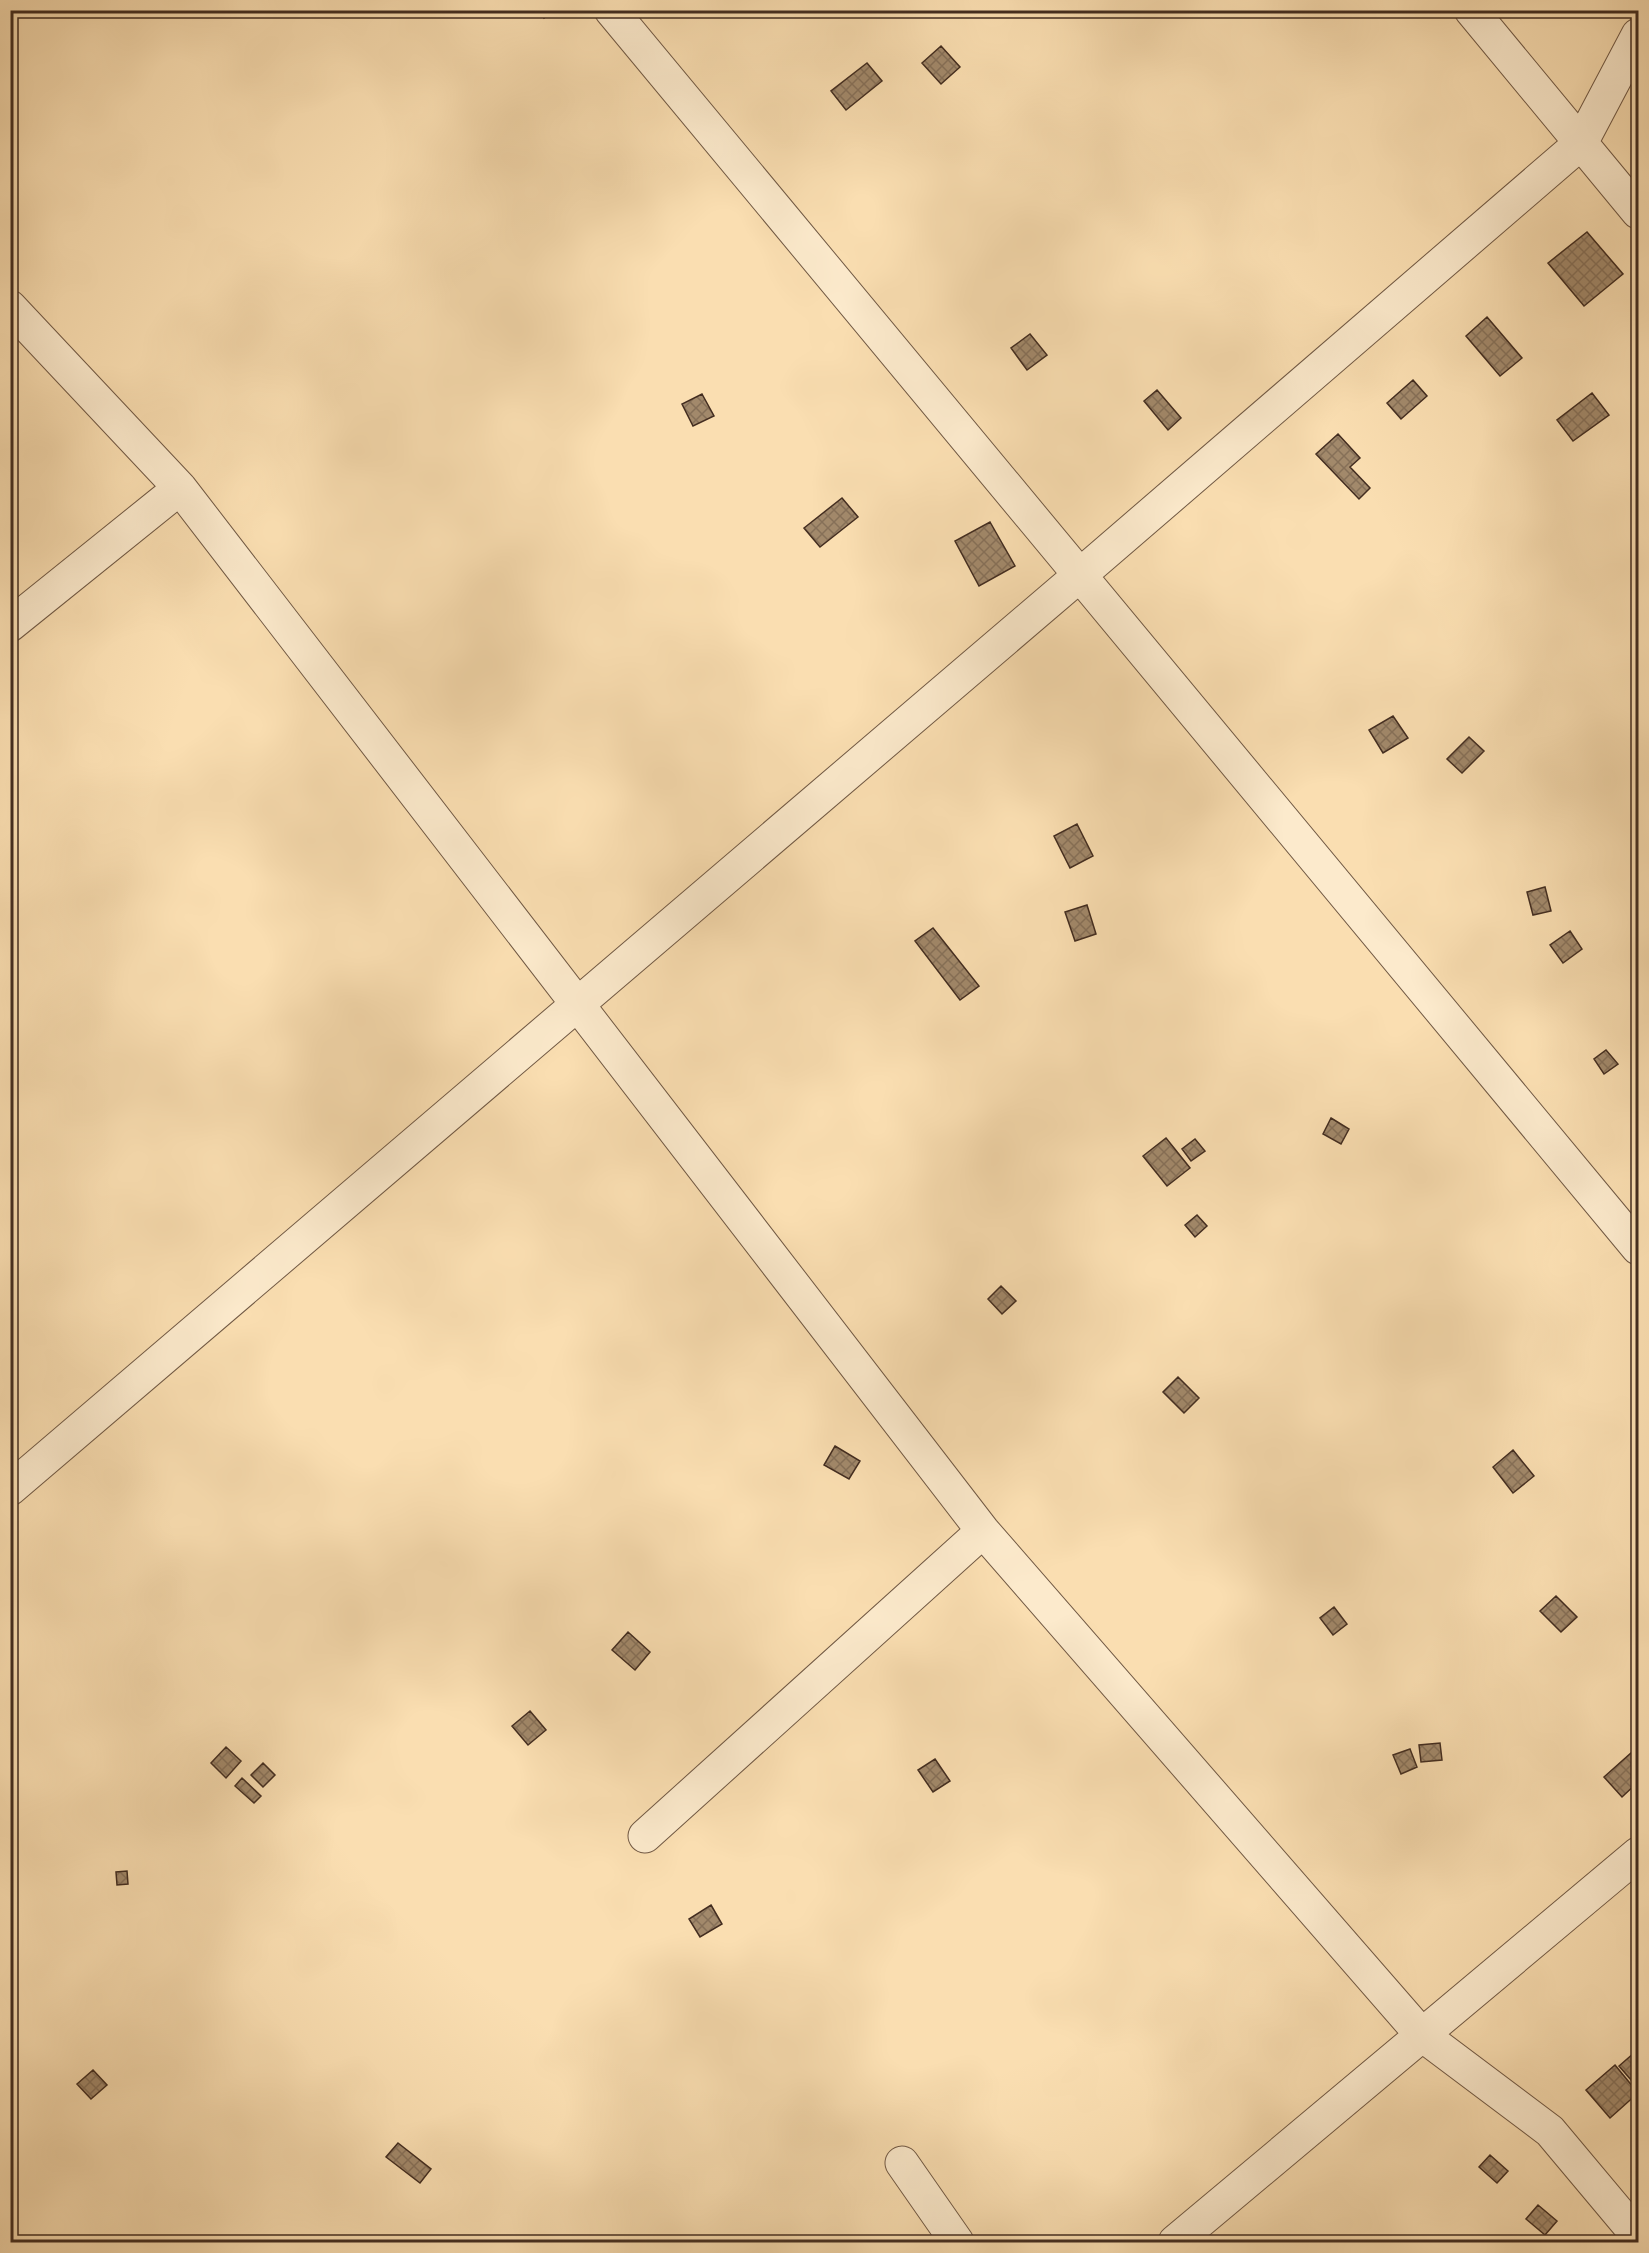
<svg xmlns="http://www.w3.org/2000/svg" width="1649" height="2253" viewBox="0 0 1649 2253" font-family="'Old Standard TT',serif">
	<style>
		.building { fill: url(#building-cross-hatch); stroke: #432d20; stroke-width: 1.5 }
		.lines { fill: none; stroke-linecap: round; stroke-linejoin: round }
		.minor-casing { stroke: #715944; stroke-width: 35 }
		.minor { stroke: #fceacc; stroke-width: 33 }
	</style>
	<defs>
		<pattern id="building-cross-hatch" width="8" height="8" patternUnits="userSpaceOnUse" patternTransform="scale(1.5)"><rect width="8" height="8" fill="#a2896b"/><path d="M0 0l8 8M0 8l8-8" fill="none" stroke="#867058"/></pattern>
	</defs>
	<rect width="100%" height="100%" fill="#fadeb1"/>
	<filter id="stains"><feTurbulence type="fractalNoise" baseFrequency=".00333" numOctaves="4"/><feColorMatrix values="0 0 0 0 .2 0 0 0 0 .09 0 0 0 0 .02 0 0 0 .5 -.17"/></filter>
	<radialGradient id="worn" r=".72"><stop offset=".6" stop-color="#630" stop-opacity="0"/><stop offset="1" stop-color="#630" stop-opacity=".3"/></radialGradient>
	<path class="building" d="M537,10H551L544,18Z
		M941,46L960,67L941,84L922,63Z
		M867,63L882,81L846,110L831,91Z
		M1587,232L1623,274L1584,306L1548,263Z
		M1487,317L1522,358L1500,376L1466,336Z
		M1030,334L1047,355L1027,370L1011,348Z
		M1413,380L1427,396L1401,419L1387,403Z
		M1157,390L1181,418L1168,430L1144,401Z
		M1592,393L1609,415L1573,441L1557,420Z
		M702,394L714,416L693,426L682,404Z
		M1338,434L1360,458L1350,467L1370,488L1359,499L1316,454Z
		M842,498L858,517L820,547L804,528Z
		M990,522L1015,566L979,586L955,541Z
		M1393,716L1408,738L1383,753L1369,730Z
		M1469,737L1484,751L1462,773L1447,759Z
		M1077,824L1093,856L1070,868L1054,836Z
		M1545,887L1551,911L1533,915L1527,892Z
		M1087,905L1096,934L1075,941L1065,912Z
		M933,928L979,986L960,1000L915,941Z
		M1570,931L1582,949L1563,963L1550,945Z
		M1606,1050L1618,1064L1604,1074L1594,1059Z
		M1331,1118L1349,1129L1341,1144L1323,1134Z
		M1166,1138L1190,1168L1167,1186L1143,1156Z
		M1195,1139L1205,1151L1191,1161L1182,1149Z
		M1197,1215L1207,1226L1195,1237L1185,1225Z
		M1001,1286L1016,1301L1002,1314L988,1299Z
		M1178,1377L1199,1398L1184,1413L1163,1392Z
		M835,1446L860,1461L849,1479L824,1465Z
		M1513,1450L1534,1476L1513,1493L1493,1467Z
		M1556,1596L1577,1617L1561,1632L1540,1611Z
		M1334,1607L1347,1624L1333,1635L1320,1618Z
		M628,1632L650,1652L635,1670L612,1650Z
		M530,1711L546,1730L528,1745L512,1726Z
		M1440,1743L1442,1760L1421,1762L1419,1745Z
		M226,1747L241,1761L226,1778L211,1763Z
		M1410,1749L1417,1767L1401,1774L1393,1755Z
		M1632,1752L1638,1759V1782L1622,1797L1604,1777Z
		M935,1759L950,1781L933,1792L918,1770Z
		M263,1763L275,1775L263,1787L251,1775Z
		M242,1778L261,1796L254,1803L235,1786Z
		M127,1871L128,1884L117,1885L116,1872Z
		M711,1905L722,1924L700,1937L689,1919Z
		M1634,2053L1638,2057V2088L1619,2066Z
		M1615,2065L1638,2093L1610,2118L1586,2090Z
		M93,2070L107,2085L91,2099L77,2084Z
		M398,2143L431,2169L420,2183L386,2157Z
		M1490,2155L1508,2171L1497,2183L1479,2167Z
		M1538,2205L1557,2221L1545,2235L1526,2219Z"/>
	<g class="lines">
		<defs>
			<path id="minor" d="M611,10L1638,1248
				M1471,10L1638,212
				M10,307L180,488L983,1531L1421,2034L1550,2131L1638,2236
				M10,625L180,488
				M10,1489L1080,575L1581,143L1638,35
				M645,1836L983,1531
				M902,2163L957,2242
				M1175,2242L1638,1854"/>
		</defs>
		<use href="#minor" class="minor-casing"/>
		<use href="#minor" class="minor"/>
	</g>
	<rect width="1649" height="2253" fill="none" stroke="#fadeb1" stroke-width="36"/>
	<rect x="12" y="12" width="1625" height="2229" fill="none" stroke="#432d20" stroke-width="3"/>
	<rect x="18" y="18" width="1613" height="2217" fill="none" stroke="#432d20" stroke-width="1.5"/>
	<rect width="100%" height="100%" filter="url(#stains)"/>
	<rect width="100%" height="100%" fill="url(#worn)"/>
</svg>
